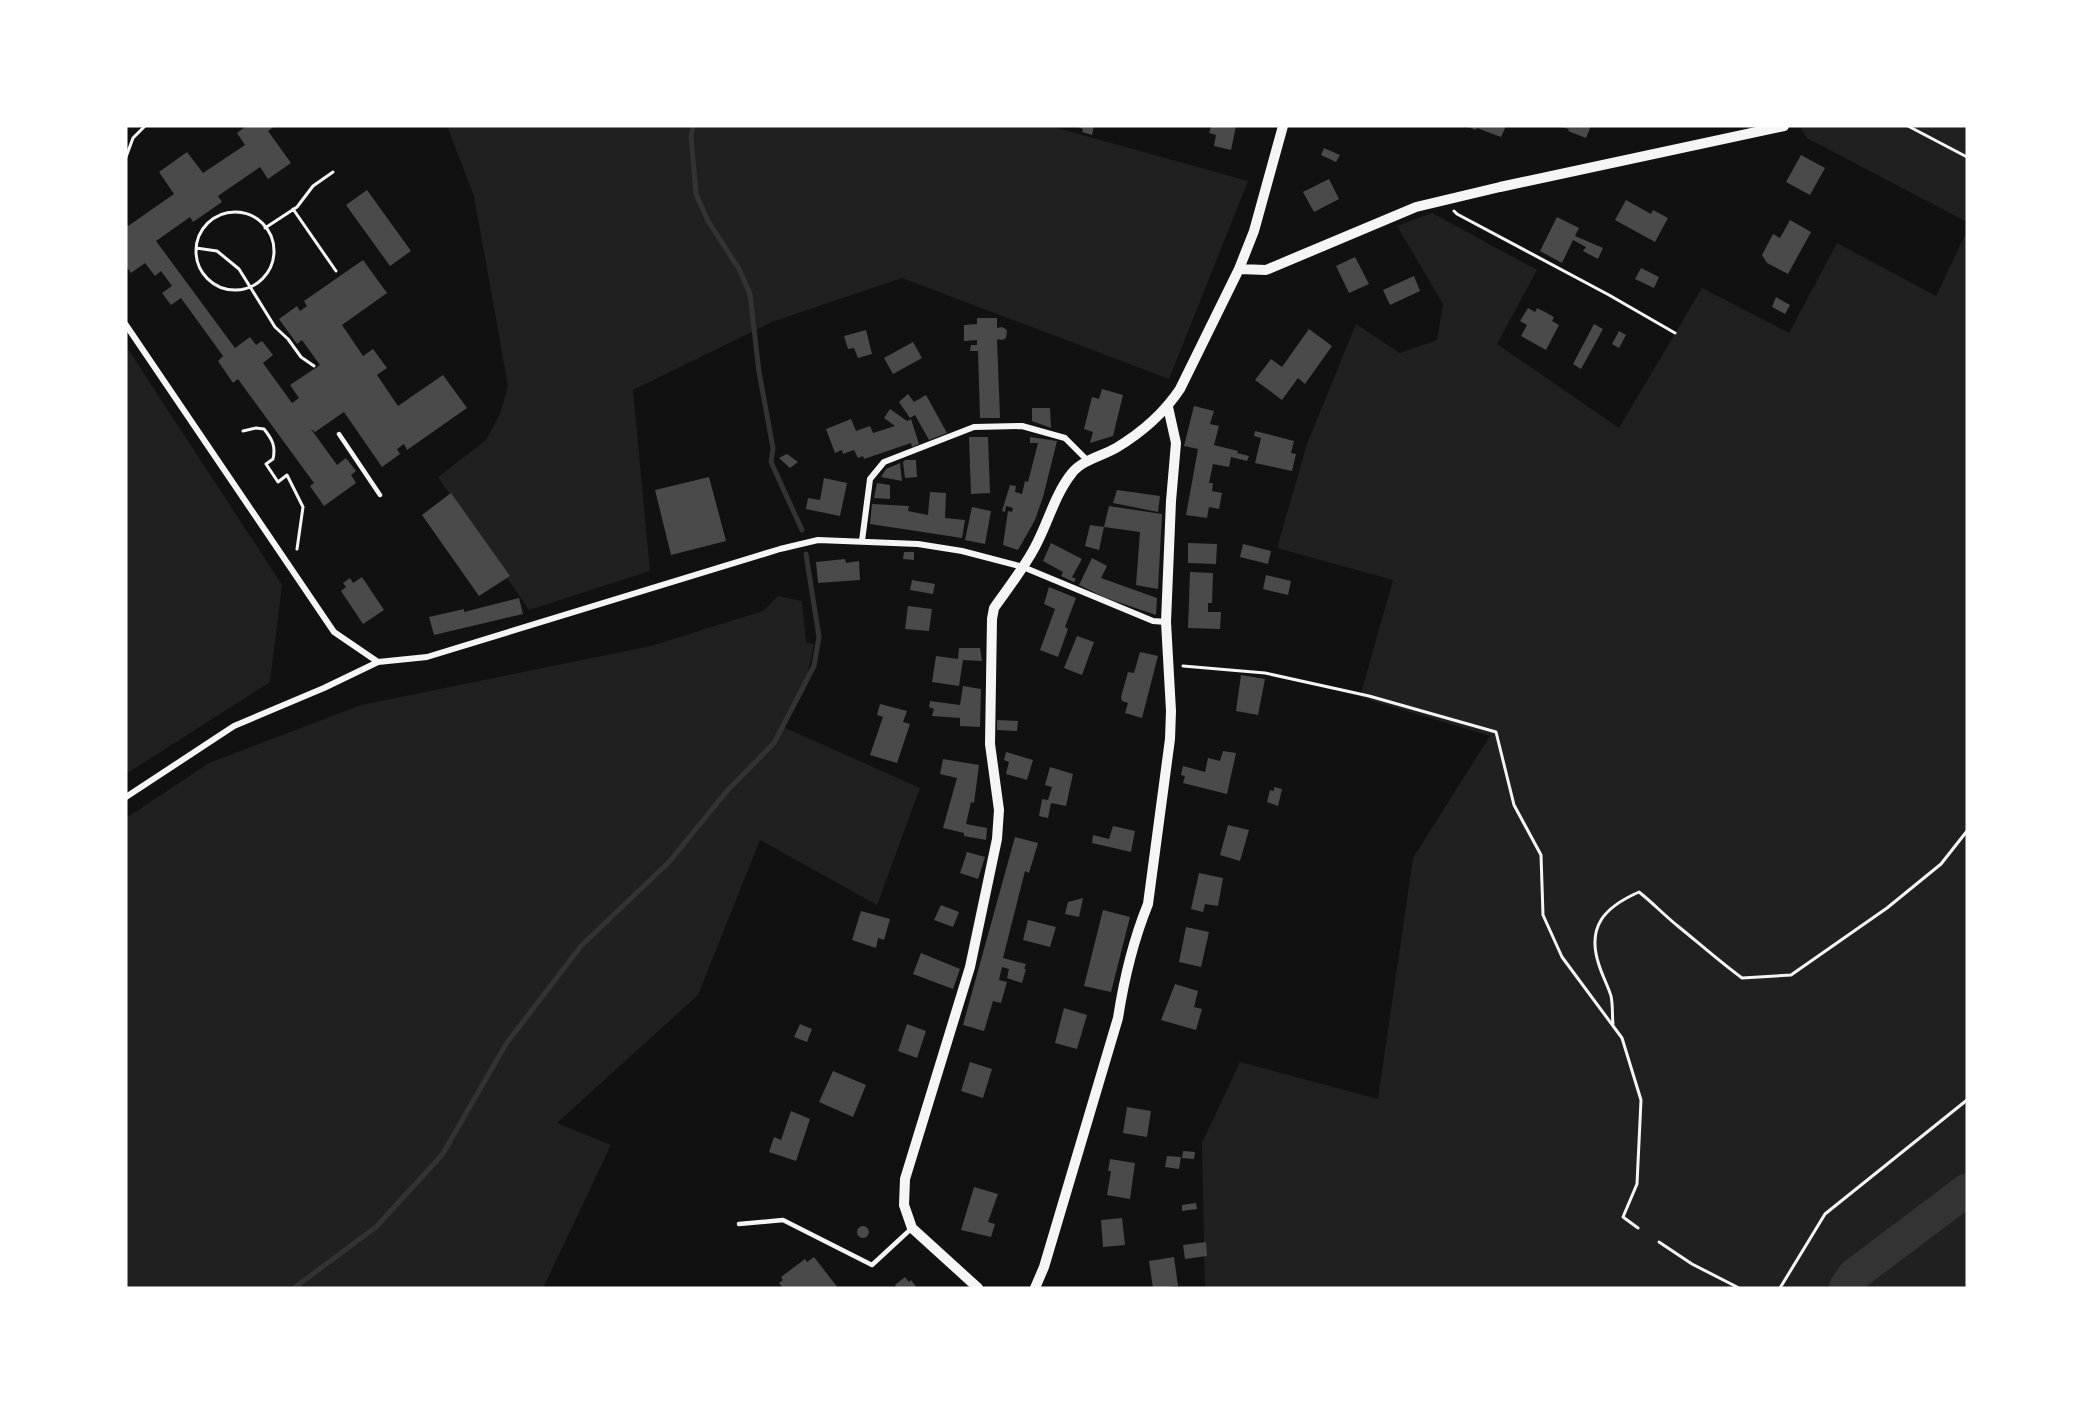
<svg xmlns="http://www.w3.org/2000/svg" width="2093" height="1414" viewBox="0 0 2093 1414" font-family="Roboto,sans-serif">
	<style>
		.green { fill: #202020 }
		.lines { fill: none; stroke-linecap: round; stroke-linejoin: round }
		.stream { stroke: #333; stroke-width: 5 }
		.river { stroke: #333; stroke-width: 33 }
		.building { fill: #4a4a4a }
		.path { stroke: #f5f5f5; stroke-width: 3 }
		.service { stroke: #f5f5f5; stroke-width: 4.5 }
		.minor { stroke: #f5f5f5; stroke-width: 6 }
		.tertiary { stroke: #f5f5f5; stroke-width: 10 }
	</style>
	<rect width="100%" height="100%" fill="#111"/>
	<path class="green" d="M447,126H1050L1248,181L1169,379L902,278L772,322L633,390L650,571L529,610L438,477L486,440L500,414L508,386L474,196Z
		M1800,126H1967V222L1807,138Z
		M1432,213L1537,270L1497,344L1619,428L1702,288L1789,333L1837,243L1936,296L1967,231V1288H1205L1202,1143L1240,1062L1378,1099L1413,858L1490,736L1360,697L1393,580L1277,548L1307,444L1356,324L1400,353L1437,340L1443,304L1397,226Z
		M126,346L282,585L270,682L126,774Z
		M778,596L802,601L806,643L814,644L804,692L781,726L920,788L877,905L760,840L698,995L557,1123L611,1145L543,1288H126V818L209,763L361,705L651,646L763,611Z"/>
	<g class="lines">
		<path class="stream" d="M693,126L691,136L696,194L708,221L739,269L750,294L759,372L773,448L771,462L802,530
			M294,1288L376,1227L442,1155L506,1044L581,946L669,862L727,791L774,743L814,666L819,637L806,554"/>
		<path class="river" d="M1845,1288L1854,1275L1967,1190"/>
	</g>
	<path class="building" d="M246,126H275L268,131L291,163L268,179L260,167L218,196L222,202L193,222L190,217L156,241L235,348L250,337L256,345L262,341L273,355L263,363L292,403L299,398L290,385L320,365L302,340L297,344L279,319L297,306L300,311L307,306L304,301L363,260L387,293L342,325L363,356L373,349L387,368L377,375L398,406L443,375L467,408L407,450L404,444L397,449L400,454L382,467L344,412L315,432L311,429L337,465L346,458L356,471L351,475L356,483L324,506L310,486L314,483L238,379L233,383L218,361L223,356L181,298L171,305L162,293L172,286L161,271L155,276L145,263L131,273L126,266V223L128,226L174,194L159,172L187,152L203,173L245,145L237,133Z
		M1076,126H1094L1092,135L1082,132L1083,129Z
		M1211,126H1236L1231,150L1214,146L1216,135L1209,133Z
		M1465,126H1506L1501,137L1477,128L1476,130Z
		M1555,126H1591L1586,138L1568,131L1569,129Z
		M1324,148L1340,155L1336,162L1321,155Z
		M1801,155L1825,168L1810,195L1786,182Z
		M1329,179L1339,199L1314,212L1303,192Z
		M367,190L411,251L390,266L346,205Z
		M1626,200L1651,214L1653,210L1668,218L1655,242L1615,220Z
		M1557,217L1579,228L1575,236L1603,248L1598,259L1583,251L1586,247L1573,240L1562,263L1540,251Z
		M1790,220L1811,232L1788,274L1767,263L1762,255L1773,234L1780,238Z
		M1355,257L1369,284L1349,293L1336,266Z
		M1641,268L1659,277L1654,288L1635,279Z
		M1414,276L1420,291L1390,305L1383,290Z
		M1776,297L1790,305L1785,314L1772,307Z
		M1528,308L1535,312L1537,308L1545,312L1554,317L1552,321L1559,325L1546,350L1521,336L1527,325L1520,321Z
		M977,318H997V328L1002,327L1007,330L1006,338L1002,340L997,339L1000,418H980L978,351H970L971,345H977V340L964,341V325L977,324Z
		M1594,324L1603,329L1581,369L1573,364Z
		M1309,329L1332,346L1305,384L1298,378L1282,400L1255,380L1271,359L1282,367Z
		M866,330L872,354L858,358L854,348L848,349L844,336Z
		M1619,331L1626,335L1619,348L1612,344Z
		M913,342L922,358L893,374L884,358Z
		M1102,389L1123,395L1113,436L1090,443L1093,432L1084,429L1092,397L1099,399Z
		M908,394L914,402L926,395L947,433L929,440L915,415L910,418L899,402Z
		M1194,406L1214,411L1210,424L1219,426L1214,445L1238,451L1237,453L1249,456L1247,461L1231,457L1229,467L1213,464L1209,483H1213L1212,491L1222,493L1219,509L1209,507L1207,518L1186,515L1198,449L1184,446Z
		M1032,408H1050L1051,428L1032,421Z
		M890,409L907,421L911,419L919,444L912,447L911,443L864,459L863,456L858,458L854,450L843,454L842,450L835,453L826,429L851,419L856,431L870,426L873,433L895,426L884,418Z
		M1255,431L1294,441L1291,453L1296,454L1292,471L1255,463L1261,438L1254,436Z
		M969,437H988L990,493L971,494Z
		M1030,437L1057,441L1043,497L1035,520L1018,550L1003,545L1008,511L1012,512L1013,508L1006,506L1005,512L1002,511L1010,485L1016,486L1015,492L1022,494L1025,481L1028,482L1038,443H1030Z
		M787,454L798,462L790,468L779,458Z
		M905,460H916L917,477L905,478L903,462Z
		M900,463L902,481L881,477L886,469Z
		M709,477L726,541L671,555L655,490Z
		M824,478L847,483L840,516L806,509L808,498L820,500Z
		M877,483L890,485V499L874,498Z
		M1117,490L1160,496L1158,512L1113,503Z
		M930,492L946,493L945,518L965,520L962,538L870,524L872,504L909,506L908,511L928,515Z
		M451,493L510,576L479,596L422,515Z
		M1109,506L1162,514L1158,589L1136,585L1140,532L1104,527Z
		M972,507L991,511L985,544L965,540Z
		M1090,525L1104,527L1099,550L1085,546Z
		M1051,543L1082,559L1072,577L1076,579L1074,582L1061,576L1063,572L1043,561Z
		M1188,543L1217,544L1216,564L1188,563Z
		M1243,544L1271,551L1268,564L1240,557Z
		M904,552H914V560L903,559Z
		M1092,558L1107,566L1101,578L1157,598L1156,615L1106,598L1079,585Z
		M845,559L846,563L859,561L860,580L818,583L816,562Z
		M1190,572L1213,573L1212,603H1208V612H1221L1220,629L1188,628Z
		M1266,575L1291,581L1288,595L1263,589Z
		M362,577L384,610L363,624L341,591L346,587L343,583L350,578L353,583Z
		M912,580L935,584L933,594L910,590Z
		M1049,587L1076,598L1065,627L1068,629L1058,657L1040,650L1055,609L1044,604Z
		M519,598L523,614L434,635L429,617L464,609V612Z
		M908,606L932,609L929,631L905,629Z
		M1077,636L1094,642L1082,675L1064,668Z
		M959,648H980L982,661L963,660L959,686L932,682L936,656L958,659Z
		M1140,652L1158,656L1142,718L1125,713L1128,703L1122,701L1121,697L1128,672L1134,673Z
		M1241,675L1265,679L1258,715L1236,711Z
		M963,686L981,689L980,727L960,726V718L932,716L934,709L929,707L930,701L960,705Z
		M880,704L907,711L903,722L910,724L897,763L870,755L883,717L877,715Z
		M997,720L1018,721L1017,731L997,730Z
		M1223,751L1236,753L1227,794L1183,783L1185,776L1181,775L1183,766L1205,772L1208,758L1220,761Z
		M1006,752L1033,760L1027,780L1006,774L1009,762L1004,760Z
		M943,759L979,765L974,803L971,802L966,824L987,828L986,840L964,836V833L943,828L957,778L940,774Z
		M1050,767L1073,774L1066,806L1051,803L1048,818L1039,816L1042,799L1048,800L1052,787L1045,785Z
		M1274,787L1282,789L1278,806L1267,802L1270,790L1274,791Z
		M1228,825L1249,830L1240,861L1220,855Z
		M1113,826L1135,831L1131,852L1092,843L1093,835L1109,839Z
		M1015,837L1038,843L1029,873L1025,871L1003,958L1026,964L1024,969H1026L1022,983L1007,978L1009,969L1002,967L999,980L1007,982L1001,1003L993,1001L984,1031L963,1025Z
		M967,852L985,857L978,879L960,873Z
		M1199,873L1223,878L1218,906L1205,904L1203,912L1191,909Z
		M1083,898L1079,917L1065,914L1068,902Z
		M941,905L959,912L953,927L934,920Z
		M1103,910L1130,917L1111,992L1084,986Z
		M861,911L890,919L884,940L878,938L876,948L852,940Z
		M1028,920L1056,927L1050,947L1023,940Z
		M1186,927L1209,932L1201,967L1179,962Z
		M921,953L960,969L953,989L913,974Z
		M1175,984L1198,991L1194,1007L1202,1009L1196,1030L1161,1020Z
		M1064,1008L1087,1015L1077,1049L1055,1043Z
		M800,1024L812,1029L807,1042L794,1037Z
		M907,1024L926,1031L917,1058L898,1051Z
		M970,1062L992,1069L983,1098L961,1091Z
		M833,1071L866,1085L853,1117L819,1102Z
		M1127,1107L1151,1111L1147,1137L1123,1133Z
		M791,1111L810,1119L796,1161L769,1152L774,1137L781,1140Z
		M1183,1151L1195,1152L1194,1159L1182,1158Z
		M1167,1156L1181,1157L1179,1169L1165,1167Z
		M1110,1159L1135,1163L1130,1199L1107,1195L1111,1171H1108Z
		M974,1187L998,1194L988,1222L995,1224L991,1237L961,1230Z
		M1196,1203L1197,1209L1182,1211V1205Z
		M1122,1218L1125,1245L1103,1247L1101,1220Z
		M857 1232a6 6 0 1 1 12 0a6 6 0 1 1-12 0Z
		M1206,1242L1207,1256L1185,1259L1183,1245Z
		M814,1257L838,1288H783L779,1283L783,1280L781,1277L805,1259L807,1262Z
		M1174,1257L1178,1286L1153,1288L1149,1261Z
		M905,1277L909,1282L911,1280L917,1288H897L895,1285Z"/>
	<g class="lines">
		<path class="path" d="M1908,126L1967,157
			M126,157L133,138L144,127L143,126
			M293,209L336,271
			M1454,211L1457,214L1609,295L1675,333
			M196 251a39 39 0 1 1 78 0a39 39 0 1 1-78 0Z
			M265,228L297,207L313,186L333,172
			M196,248L217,251L239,269L275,327L288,339L301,357L314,366
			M243,431L256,428L264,429C272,439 276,446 273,459L266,464L278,482L287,475L303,507L297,549
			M1183,666L1265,673L1369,696L1496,732L1514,805L1541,855L1543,915L1562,957L1622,1038L1641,1100L1637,1184L1623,1217L1638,1228
			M1613,1024C1612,1015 1613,1005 1611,996C1608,986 1602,975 1599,965C1586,926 1605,907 1639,892C1653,903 1665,916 1679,927C1700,944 1720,962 1742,978L1791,975L1887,908L1941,864L1967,831
			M1659,1242L1692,1264L1739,1288
			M1780,1288L1825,1214L1967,1100"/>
		<path class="service" d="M339,434L380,495
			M739,1224L783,1220L872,1265L912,1228"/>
		<path class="minor" d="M126,325L334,632L378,662
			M862,541L870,479L884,462L974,427L1022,426L1065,438L1088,461
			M126,797L234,726L324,688L378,662L427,657L780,549L818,540L918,544L962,551L1023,567L1153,621L1166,622"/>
		<path class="tertiary" d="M1239,269L1266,270L1416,207L1500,187L1784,126
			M978,1288L912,1228L904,1205L905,1179L970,967L997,839L999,810L990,744L992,619L994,608C1008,588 1024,568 1035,547C1048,523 1055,494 1072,473C1082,460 1102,456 1116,448C1141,433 1164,413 1180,389L1239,269L1254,231L1283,126
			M1035,1288L1044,1267L1118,1018C1124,979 1133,941 1148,904L1170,739L1171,711L1166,622L1171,501L1176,443L1168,407"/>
	</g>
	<rect width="2093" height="1414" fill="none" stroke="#ffffff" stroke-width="255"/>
</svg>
